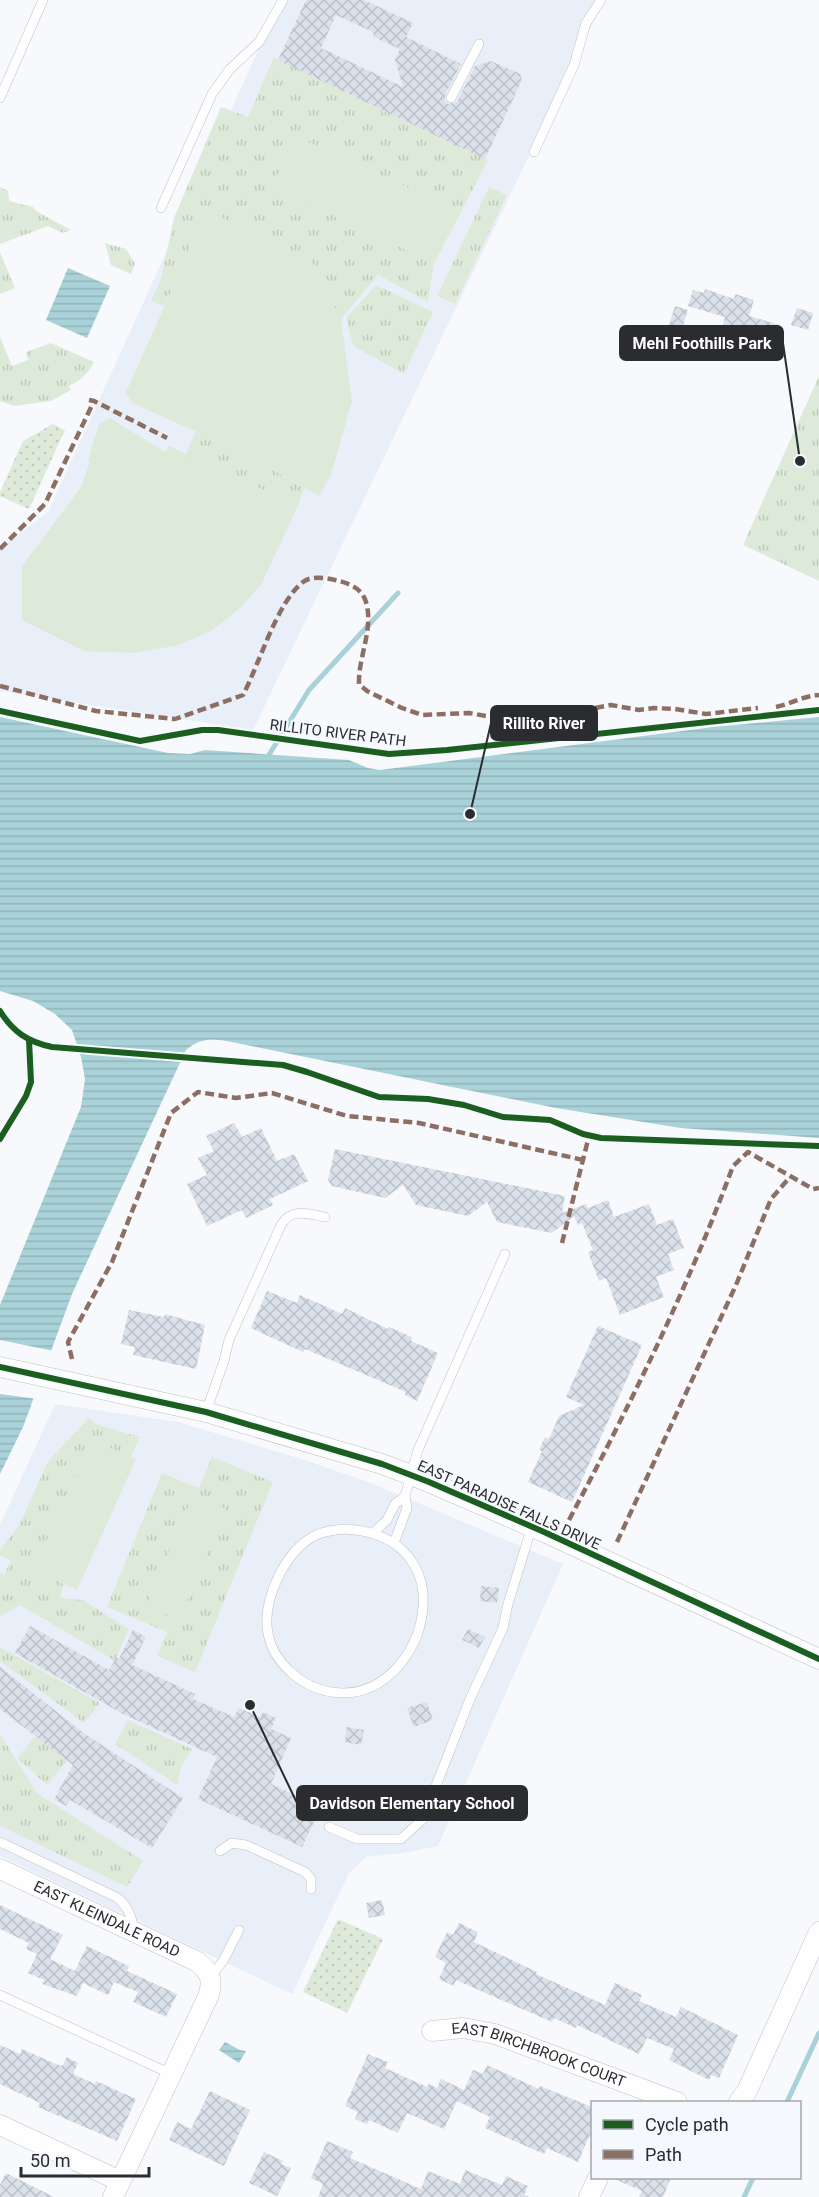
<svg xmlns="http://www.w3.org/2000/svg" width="819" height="2197" viewBox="0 0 819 2197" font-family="Roboto,sans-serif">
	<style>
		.built { fill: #e9eff9 }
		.grass { fill: url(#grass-tufts) }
		.garden { fill: url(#garden-dots) }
		.pitch { fill: #ddead9 }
		.water { fill: url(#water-rules) }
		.pier { fill: #f7f9fc }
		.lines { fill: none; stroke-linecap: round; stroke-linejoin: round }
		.stream { stroke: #a9d1d8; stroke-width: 5 }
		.building { fill: url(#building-cross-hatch); fill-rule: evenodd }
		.lane-casing { stroke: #bec0c3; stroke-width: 10 }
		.street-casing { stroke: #bec0c3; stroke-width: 21 }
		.lane { stroke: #fefeff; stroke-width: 9 }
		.street { stroke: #fefeff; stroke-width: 20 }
		.quiet { stroke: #8d6e63; stroke-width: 4.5; stroke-dasharray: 9 4.5; stroke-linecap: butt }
		.cycleway-casing { stroke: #f5f9fe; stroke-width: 10 }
		.cycleway { stroke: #1b5e20; stroke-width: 6 }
		.labels { text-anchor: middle; stroke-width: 4.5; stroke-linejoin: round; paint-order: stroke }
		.street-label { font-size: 15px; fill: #2a2c30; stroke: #f5f9fe }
		.leader { fill: none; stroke: #2a2c30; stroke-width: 2 }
		.callout-dot { fill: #2a2c30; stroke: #f5f9fe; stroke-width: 2 }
		.callout { fill: #2a2c30; stroke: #2a2c30; stroke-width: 2 }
		.callout-label { font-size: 16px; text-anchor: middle; font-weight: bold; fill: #fff }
	</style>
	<defs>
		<pattern id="grass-tufts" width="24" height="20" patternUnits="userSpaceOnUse" patternTransform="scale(1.5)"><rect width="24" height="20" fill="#ddead9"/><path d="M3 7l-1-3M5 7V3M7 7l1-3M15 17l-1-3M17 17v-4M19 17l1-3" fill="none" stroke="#bec9bb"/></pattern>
		<pattern id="garden-dots" width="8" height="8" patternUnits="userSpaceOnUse" patternTransform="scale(1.5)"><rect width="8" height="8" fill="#ddead9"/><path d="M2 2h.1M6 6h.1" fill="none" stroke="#bec9bb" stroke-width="1.8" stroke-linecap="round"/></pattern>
		<pattern id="water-rules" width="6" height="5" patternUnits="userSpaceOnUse" patternTransform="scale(1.5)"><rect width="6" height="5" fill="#a9d1d8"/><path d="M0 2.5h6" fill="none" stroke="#92b4ba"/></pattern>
		<pattern id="building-cross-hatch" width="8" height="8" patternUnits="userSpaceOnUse" patternTransform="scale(1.5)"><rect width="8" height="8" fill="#dbe1ea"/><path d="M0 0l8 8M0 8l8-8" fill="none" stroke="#bcc1c9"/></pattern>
	</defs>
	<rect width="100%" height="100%" fill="#f7f9fc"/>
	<path class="built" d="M281,0H604L253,730L0,691V548L48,512Z
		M55,1404L178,1422L305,1460L371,1483L563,1564L438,1846L403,1853L366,1857L349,1873L292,1994L0,1856V1525Z"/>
	<path class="grass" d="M274,57L488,160L461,212L295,136L272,187L434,263L428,302L378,275L341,319L312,262L175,283L164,306L151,301L161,279L174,218L221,107L248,117Z
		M0,187L8,191L9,201L33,207L36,211L71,230L63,233L48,226L0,244Z
		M489,187L507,195L455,304L437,296Z
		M105,243L126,249L135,264L131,274L111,265Z
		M0,252L15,288L0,294Z
		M376,285L433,312L404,374L353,346L346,318Z
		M0,337L12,366L28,360L26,352L51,343L94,362C88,374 81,380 69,386L71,390L51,401L14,406L0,401Z
		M819,376V581L743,545Z
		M196,431L244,453L304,488L298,506L186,454Z
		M89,1418L96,1424L140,1437L131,1457L92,1440L34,1570L64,1584L60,1598L83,1600L129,1629L115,1661L20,1605L0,1617V1573L4,1575L11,1561L0,1555V1549L19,1526L48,1461Z
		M212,1457L273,1482L195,1672L157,1656L167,1632L107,1607L162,1473L199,1488Z
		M0,1647L100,1703L84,1723L0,1661Z
		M128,1720L192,1749L181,1767L177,1785L115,1744Z
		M0,1734L37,1793L143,1861L127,1887L0,1826Z
		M35,1736L67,1760L47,1785L17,1758Z"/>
	<path class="garden" d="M53,424L65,430L29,509L0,496V492L23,441Z
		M338,1919L383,1939L347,2013L303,1992Z"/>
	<path class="pitch" d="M295,136L461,212L434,263L272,187Z
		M205,209L312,262L341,319L352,401L331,475L319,496L244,453L132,403L126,392L175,283Z
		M110,418L165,452L169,446L298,506L261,585L241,607L211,631L179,645L133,653L84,651L22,620V566L81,487L90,462L88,461L99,424Z
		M92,1440L136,1459L77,1590L33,1570Z
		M193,1495L226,1509L179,1620L146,1606Z"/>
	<path class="water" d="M68,268L110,286L87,338L46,320Z
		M0,717L168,753L190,754L205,750L349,760L368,768L380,770L713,727L819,717V1138L681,1128L556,1108L227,1041C210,1039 200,1038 186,1050L72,1294L23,1427L0,1474V1305L81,1107L85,1079L81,1057L72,1030L55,1014L33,1001L0,991Z
		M225,2042L240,2050L246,2051L239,2063L219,2050Z"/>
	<path class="pier" d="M0,1340L54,1351L37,1399L0,1394Z"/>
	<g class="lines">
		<path class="stream" d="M267,758L309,690L398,593
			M787,2102L819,2033
			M744,2197L753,2178"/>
	</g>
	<path class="building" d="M306,0H364L413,23L406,37L461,64L445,95V101L448,104L457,102L475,66L491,61L520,74L522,80L485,159L278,60ZM336,15L373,32L374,37L400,49L395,60L403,87L321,48Z
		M705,289L734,299L735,294L754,300L749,316L780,325L775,340L757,335V338L722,328L725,317L688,306L693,290L704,293Z
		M675,306L688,310L682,329L669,325Z
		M797,308L813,313L808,330L791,325Z
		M234,1123L242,1137L261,1128L277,1161L294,1154L308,1181L270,1199L273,1205L246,1218L242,1210L207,1226L187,1184L207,1175L198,1158L214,1151L206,1136Z
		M335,1149L565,1196L562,1213L586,1204L588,1208L608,1200L614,1217L649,1204L657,1225L673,1219L684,1248L668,1254L674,1270L656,1277L664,1297L620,1315L606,1278L599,1281L588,1252L593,1250L582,1223L578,1225L574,1216L552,1233L497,1222L487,1202L468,1216L416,1205L403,1185L385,1198L332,1186L328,1180Z
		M267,1291L297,1303L300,1295L342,1314L345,1308L388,1329L389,1327L412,1337L411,1341L438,1353L417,1401L405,1395L406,1392L305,1349L303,1352L251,1328Z
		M129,1310L164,1317L165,1314L205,1325L196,1369L133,1355L135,1347L121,1344Z
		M598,1326L642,1345L572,1502L528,1482L542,1451L539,1450L545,1437L549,1439L559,1416L584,1405L566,1397Z
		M481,1586L499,1588L497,1603L480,1601Z
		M30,1626L109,1670L116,1658L119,1659L133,1630L146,1637L132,1665L195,1694L193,1699L234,1717L239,1708L260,1717L263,1712L276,1718L271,1729L291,1738L271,1784L321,1807L302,1847L198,1799L217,1757L123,1714L15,1653Z
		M468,1629L485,1637L479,1648L462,1640Z
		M0,1667L85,1734L183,1798L152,1848L70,1800L66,1806L54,1799L73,1765L0,1709Z
		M427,1702L433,1720L414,1727L407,1708Z
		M347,1727L364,1730L361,1745L345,1742Z
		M382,1900L385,1915L369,1918L366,1903Z
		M0,1905L63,1935L50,1959L75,1971L87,1946L129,1966L127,1971L177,1994L166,2017L133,2002L138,1992L114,1982L108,1995L83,1983L77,1996L42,1984L44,1980L28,1973L37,1954L26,1949L29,1943L0,1929Z
		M459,1923L478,1932L474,1942L537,1972L536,1974L605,2005L615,1983L642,1995L639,2001L676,2017L681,2007L738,2035L719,2078L711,2075L709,2080L669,2060L674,2049L647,2038L639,2054L577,2025L576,2028L554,2018L552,2022L456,1980L454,1986L439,1979L446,1963L435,1957L447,1932L453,1935Z
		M0,2045L20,2054L22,2049L56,2064L62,2066L67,2057L78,2063L73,2074L95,2084L96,2081L136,2099L117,2141L38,2107L40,2103L0,2084Z
		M368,2054L388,2062L385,2068L427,2087L429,2084L437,2088L441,2079L464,2090L473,2070L483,2074L487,2065L539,2089L540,2086L592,2107V2130L578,2162L547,2148L544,2154L485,2128L490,2117L457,2101L444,2129L407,2113L398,2133L369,2120L367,2124L355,2119L358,2112L345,2106Z
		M210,2091L250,2110L224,2166L169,2140L177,2122L191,2129Z
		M327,2141L353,2152L350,2158L421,2189L428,2171L460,2184L465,2170L502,2185L506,2176L528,2186L524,2195L529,2197H318L323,2184L311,2178Z
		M264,2152L283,2161L281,2164L291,2168L277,2196L249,2183Z
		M6,2173L54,2197H0V2185Z
		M612,2178H671L663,2197H639L642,2191Z"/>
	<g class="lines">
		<defs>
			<path id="lane" d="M0,98L43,0
				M451,98L479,44
				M534,152L574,65L586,23L601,0
				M161,208L212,94L230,69L259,42L283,0
				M206,1412L224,1361L229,1340L281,1225C292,1207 308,1214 325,1217
				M345,1529C470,1536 427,1694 342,1693C305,1692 270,1663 267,1626C265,1595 286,1551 314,1536C324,1531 334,1530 345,1529Z
				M373,1533L387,1520L395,1504L405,1496
				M394,1543L407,1508L405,1496L418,1450L505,1254
				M329,1827L357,1839H401L423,1819L470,1699L503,1628L508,1604L532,1526
				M0,1842L118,1898C128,1908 133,1917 133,1932
				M220,1851L232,1843L246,1845L305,1872L311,1879V1889
				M211,1976L223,1961L239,1930
				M0,1995L171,2074"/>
			<g id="street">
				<path d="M0,1367L206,1412L382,1464L429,1482L542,1531L819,1659"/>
				<path id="s1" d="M0,1869L196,1961C210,1971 214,1980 208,1997L113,2197"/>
				<path id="s2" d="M432,2031L463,2028L495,2034L677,2102"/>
				<path d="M739,2102L747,2091L819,1932"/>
				<path d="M0,2125L120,2181"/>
				<path d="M589,2197L598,2178"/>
			</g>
		</defs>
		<use href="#lane" class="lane-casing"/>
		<use href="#street" class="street-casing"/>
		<use href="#lane" class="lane"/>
		<use href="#street" class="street"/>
		<path class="quiet" d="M89,400L94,401L167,438
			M0,549L45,504L94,401
			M0,686L96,711L175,719L243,695C259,665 277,602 303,582C312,575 328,578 339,581C351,584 362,589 366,602C374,629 358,657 359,684L367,691L402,708L422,715L469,713L526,723H543L558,720L574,712L611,705L639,710L654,708L675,709L706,714L758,708
			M776,707C791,704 803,696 819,695
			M562,1243L589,1136
			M72,1359L68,1342L112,1262L171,1113L198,1092L236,1098L272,1093L347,1116L419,1123L583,1160
			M569,1520C630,1405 688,1288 733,1166L748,1152L813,1189L819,1188
			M617,1542L736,1285L771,1199L790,1177"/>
		<defs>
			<path id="cycleway" d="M0,711L140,741L202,730H218L389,754L447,750L819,710
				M0,1011C13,1032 28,1042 52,1047L283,1065L307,1072L379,1097L428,1099L464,1105L503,1117L550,1120L583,1134L601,1138L819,1146
				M0,1139L26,1096L31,1082L29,1040
				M0,1367L206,1412L382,1464L429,1482L542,1531L819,1659"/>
		</defs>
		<use href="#cycleway" class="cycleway-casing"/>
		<use href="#cycleway" class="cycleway"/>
	</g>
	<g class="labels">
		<g class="street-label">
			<text transform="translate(338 733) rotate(7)" y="5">RILLITO RIVER PATH</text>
			<text transform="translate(509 1505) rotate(24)" y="5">EAST PARADISE FALLS DRIVE</text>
			<text dy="5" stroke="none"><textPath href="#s1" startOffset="118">EAST KLEINDALE ROAD</textPath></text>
			<text dy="5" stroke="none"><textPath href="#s2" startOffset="111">EAST BIRCHBROOK COURT</textPath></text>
		</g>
	</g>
	<path class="leader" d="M800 461L783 343M470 814L491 723M250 1705L297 1803"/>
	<g class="callout-dot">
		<circle cx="800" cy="461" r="6"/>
		<circle cx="470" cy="814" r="6"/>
		<circle cx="250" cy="1705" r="6"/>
	</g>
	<g class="callout">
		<rect x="620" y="326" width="163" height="34" rx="6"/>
		<rect x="491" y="706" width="106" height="34" rx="6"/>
		<rect x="297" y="1786" width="230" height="34" rx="6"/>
	</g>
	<g class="callout-label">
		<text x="702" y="349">Mehl Foothills Park</text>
		<text x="544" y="729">Rillito River</text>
		<text x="412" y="1809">Davidson Elementary School</text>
	</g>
	<rect x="591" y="2101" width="210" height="78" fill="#f5f9fe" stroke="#a4a7ac" stroke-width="1.5"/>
	<rect x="603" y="2120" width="30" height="9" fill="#1b5e20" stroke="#a4a7ac" stroke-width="1.5"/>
	<text x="645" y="2131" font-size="18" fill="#2a2c30">Cycle path</text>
	<rect x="603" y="2150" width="30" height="9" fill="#8d6e63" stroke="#a4a7ac" stroke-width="1.5"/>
	<text x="645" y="2161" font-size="18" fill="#2a2c30">Path</text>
	<path d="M21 2167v9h128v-9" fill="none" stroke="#2a2c30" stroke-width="3"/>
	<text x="30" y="2167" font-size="18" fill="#2a2c30" stroke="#f5f9fe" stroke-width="4.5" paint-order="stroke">50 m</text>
</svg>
